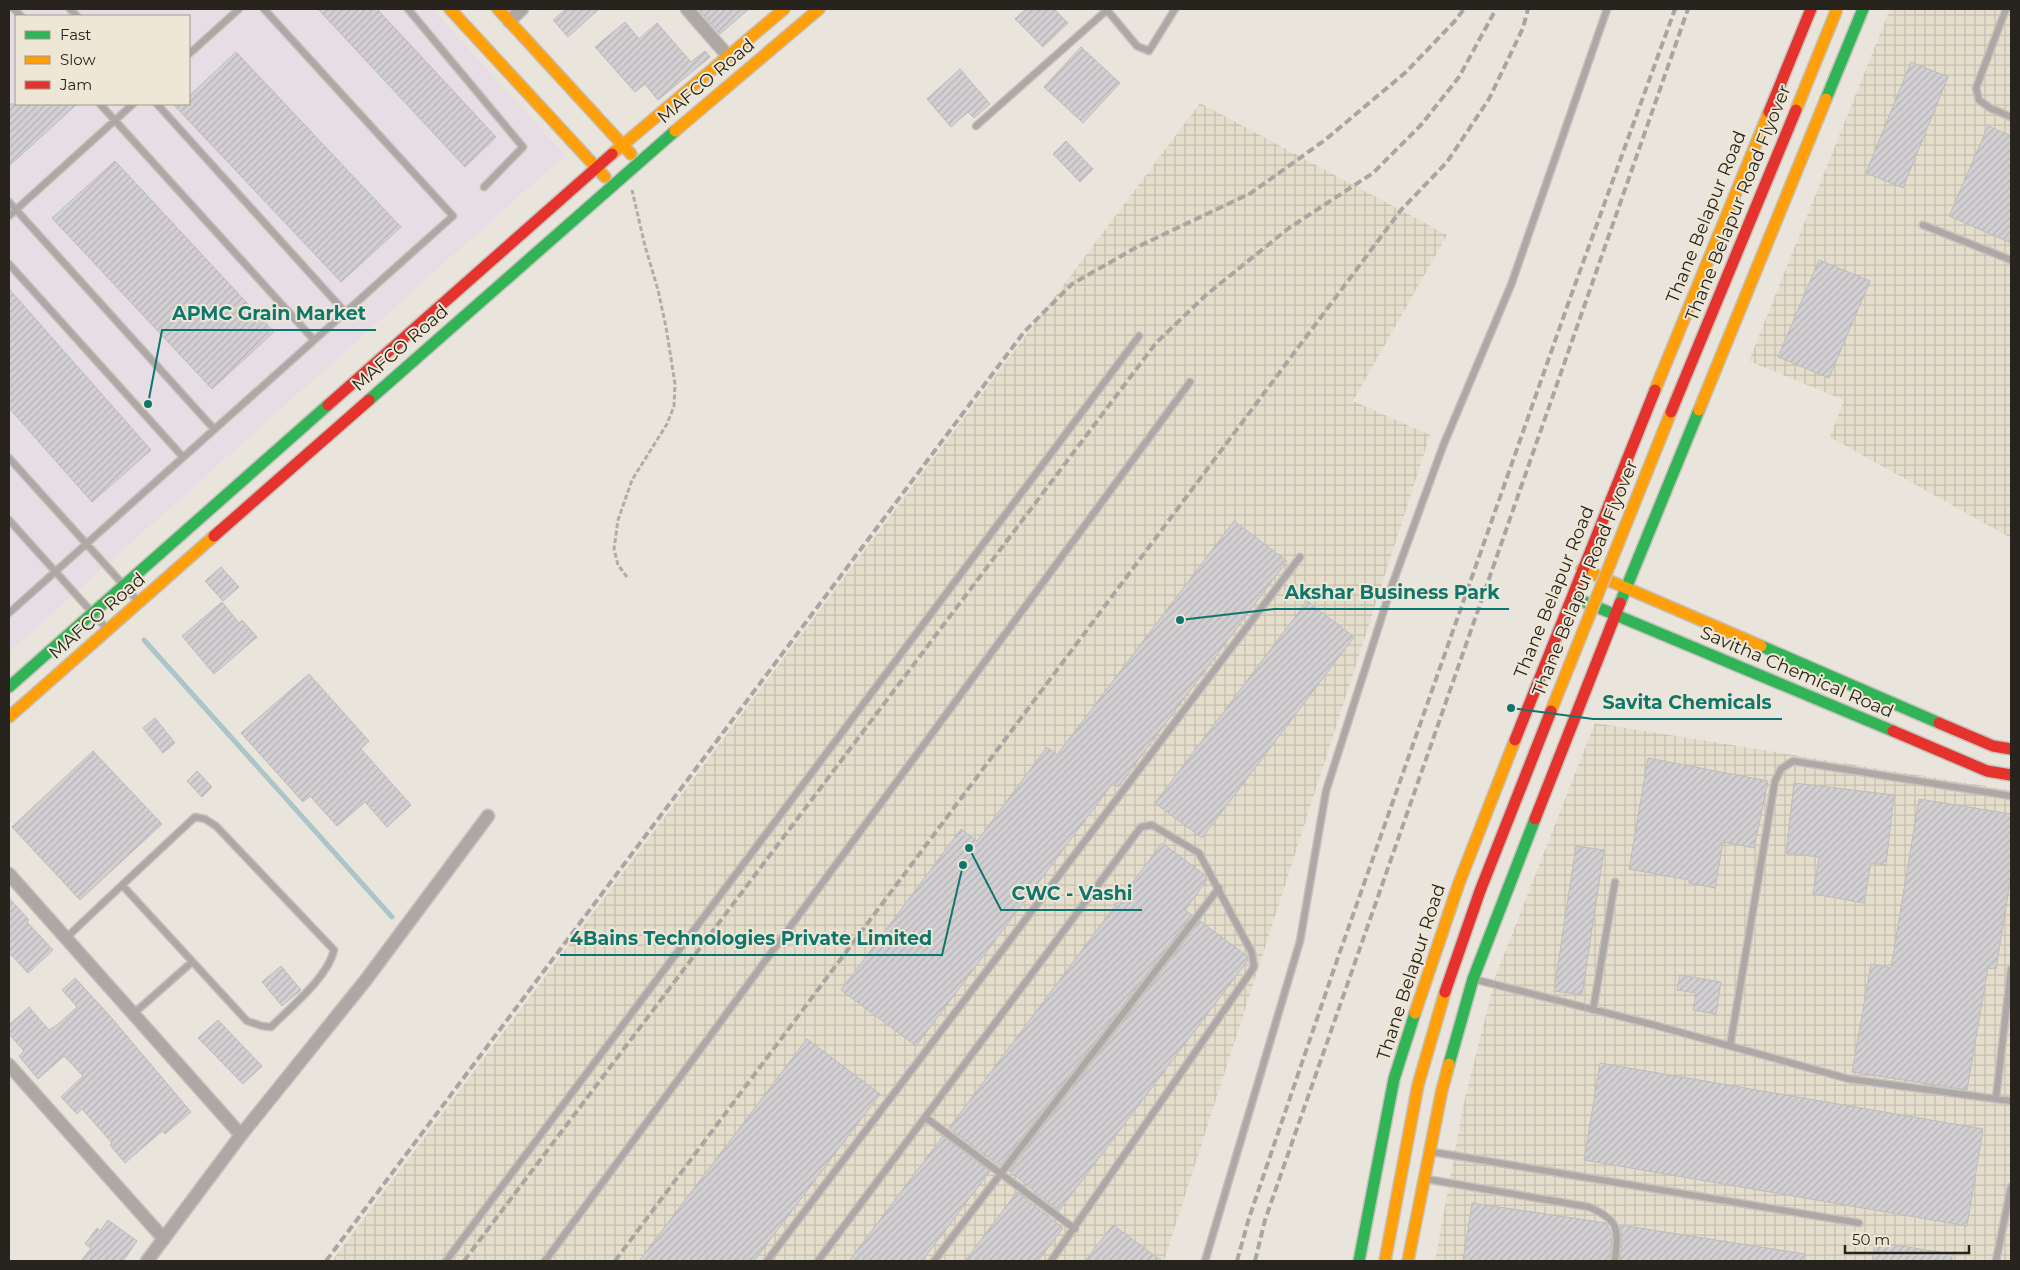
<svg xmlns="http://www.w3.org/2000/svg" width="2020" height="1270" viewBox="0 0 2020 1270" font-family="Montserrat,sans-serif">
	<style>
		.commercial { fill: #e7dee5; fill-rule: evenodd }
		.industrial { fill: url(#industrial-grid) }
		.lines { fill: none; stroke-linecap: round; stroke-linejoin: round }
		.stream { stroke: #abc5c8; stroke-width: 5 }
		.building { fill: url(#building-hatch); stroke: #bebcba }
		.lane-casing { stroke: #c5c1bb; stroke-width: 9 }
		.street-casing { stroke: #c5c1bb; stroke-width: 15 }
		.fast-casing { stroke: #c5c1bb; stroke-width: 14 }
		.slow-casing { stroke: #c5c1bb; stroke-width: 14 }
		.jam-casing { stroke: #c5c1bb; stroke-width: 14 }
		.path { stroke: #b0aca9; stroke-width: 3; stroke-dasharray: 5 2.5; stroke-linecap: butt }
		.lane { stroke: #ada7a6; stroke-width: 6 }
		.street { stroke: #ada7a6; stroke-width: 12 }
		.fast { stroke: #30b455; stroke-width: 11 }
		.slow { stroke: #ff9f0a; stroke-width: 11 }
		.jam { stroke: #e5322d; stroke-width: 11 }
		.rail { stroke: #a9a5a1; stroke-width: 4; stroke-dasharray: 8 4; stroke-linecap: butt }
		.slow-bridge-casing { stroke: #c5c1bb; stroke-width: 14; stroke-linecap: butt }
		.jam-bridge-casing { stroke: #c5c1bb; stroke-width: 14; stroke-linecap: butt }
		.slow-bridge { stroke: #ff9f0a; stroke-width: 11 }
		.jam-bridge { stroke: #e5322d; stroke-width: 11 }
		.labels { text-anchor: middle; stroke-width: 4; stroke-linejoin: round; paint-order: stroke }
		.street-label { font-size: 18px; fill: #27241e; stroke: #efe7d6 }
		.leader { fill: none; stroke: #0f766e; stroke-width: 2 }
		.callout-dot { fill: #0f766e; stroke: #efe7d6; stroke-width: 2 }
		.callout-label { font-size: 19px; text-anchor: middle; font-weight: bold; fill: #0f766e; stroke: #efe7d6; stroke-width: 4; stroke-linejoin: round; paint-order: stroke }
	</style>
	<defs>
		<pattern id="industrial-grid" width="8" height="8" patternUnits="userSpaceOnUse" patternTransform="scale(1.25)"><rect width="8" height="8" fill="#e6decd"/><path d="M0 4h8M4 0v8" fill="none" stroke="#c5beb0"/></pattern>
		<pattern id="building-hatch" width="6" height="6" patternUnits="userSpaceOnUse" patternTransform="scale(1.25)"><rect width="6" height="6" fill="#d2d0d2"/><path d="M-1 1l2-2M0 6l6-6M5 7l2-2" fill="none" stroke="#b4b2b4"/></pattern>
	</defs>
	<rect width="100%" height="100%" fill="#e9e5dc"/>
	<path class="commercial" d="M9,9H433L565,155L9,652ZM16,16H189V104H16Z"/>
	<path class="industrial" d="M1890,9H2011V538L1830,437L1844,400L1749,361Z
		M1200,103L1447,235L1353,401L1430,435L1164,1261H332Z
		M1595,723L2011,790V1261H1435L1464,1102L1496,975Z"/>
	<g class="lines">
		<path class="stream" d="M144,640L392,917"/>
	</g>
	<path class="building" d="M318,9H377L496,137L465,167Z
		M566,9H599L568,37L553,20Z
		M698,9H749L720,34Z
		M1026,9H1054L1068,23L1043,47L1015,19Z
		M625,22L639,39L657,23L691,62L705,51L710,57L658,100L645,84L635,92L595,47Z
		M1081,47L1120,83L1083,123L1044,87Z
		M236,52L401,227L341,282L173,104H189V96Z
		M1911,62L1948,77L1903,188L1866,173Z
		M960,69L990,104L974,118L968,112L951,127L927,99Z
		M9,104H77L9,166Z
		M1988,126L2011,136V243L1949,216Z
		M1066,141L1093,169L1080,182L1053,154Z
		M115,161L274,332L212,389L52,218Z
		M1819,260L1870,281L1829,378L1778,357Z
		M9,289L151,450L92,502L9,408Z
		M1234,521L1287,561L1118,787L1113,783L916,1046L841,990L961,829L977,841L1047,747L1057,755Z
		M221,567L239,587L223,601L205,581Z
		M1307,601L1354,637L1202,838L1155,803Z
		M222,602L239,623L242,620L257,637L214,674L182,636Z
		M309,674L369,741L361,749L411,805L387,827L365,802L337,826L310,796L303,802L241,733Z
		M155,718L175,743L163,753L143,728Z
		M93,751L162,824L80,900L12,827Z
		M1648,758L1768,781L1754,848L1723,842L1715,888L1689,883V880L1629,869Z
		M197,771L212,787L202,797L187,781Z
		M1794,783L1894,795L1886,865L1871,863L1864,903L1813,894L1819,857L1786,853Z
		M1919,799L2011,814V875L1996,969L1988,968L1967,1090L1852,1072L1871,964L1891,968Z
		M1162,843L1205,875L1207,880L1185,910L1192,915L1001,1165L997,1162L996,1163L949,1128Z
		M1576,846L1604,850L1582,995L1554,991Z
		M9,898L29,920L27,922L53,950L28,973L9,953Z
		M1200,921L1247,956L1248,960L1059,1211L1009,1171Z
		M281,966L301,990L282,1006L262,982Z
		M1680,975L1721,982L1716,1014L1693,1010L1696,993L1677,990Z
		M75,978L110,1016L191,1112L165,1134L162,1131L125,1163L110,1145L112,1143L82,1109L77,1114L61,1097L83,1076L64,1056L38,1079L19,1056L24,1051L9,1034V1025L29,1007L49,1030L57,1025L77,1007L62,990Z
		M218,1020L262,1066L243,1084L198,1038Z
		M807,1039L880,1094L754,1261H639Z
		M1600,1063L1983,1129L1967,1226L1584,1160Z
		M943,1136L990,1171L922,1261H849Z
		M1017,1192L1063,1228L1038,1261H965Z
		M1472,1203L1606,1223L1612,1235L1610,1261H1463Z
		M108,1220L137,1241L123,1261H81L91,1248L85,1244L97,1228L100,1231Z
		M1113,1225L1162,1261H1085Z
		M1620,1225L1805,1254V1261H1620L1622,1241Z
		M1875,1242L1952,1254V1261H1872Z"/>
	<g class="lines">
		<defs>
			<path id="lane" d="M14,9L21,16
				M70,9L77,16
				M408,9L523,147L484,187
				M2006,9L1976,88L1979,100L1990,108L2011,117
				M1107,10L1137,46L1149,51L1175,9
				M189,54L239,9
				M100,104L314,340
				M157,104L345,312
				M976,126L1107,10L1106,9
				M9,202L214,429
				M9,216L133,104
				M1923,225L2011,260
				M9,264L183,457
				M9,458L138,601
				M9,520L107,629
				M9,613L453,216L264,9
				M66,938C109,897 152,857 195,817L205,819L216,826L334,950C328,977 291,1007 271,1027L262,1026L247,1021L122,885
				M1477,980L1654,1025L1849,1079L2011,1101
				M1593,1010L1615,882
				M133,1014L192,962
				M1730,1046L1775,781L1781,769L1793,761L2011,796
				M1996,1098L2011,969
				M925,1117L1075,1229
				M1433,1152L1859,1223
				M1426,1179L1589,1207C1621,1221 1618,1230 1615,1261
				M446,1261L1139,336
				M545,1261L1190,382
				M767,1261L1300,557
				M818,1261L1141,827L1152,825L1199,853L1252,953L1254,967L1051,1261
				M934,1261L1219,888
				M1205,1261L1300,941L1326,791L1391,588L1443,446L1511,285L1607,9
				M1996,1261L2011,1187"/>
			<path id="street" d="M687,9L728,56
				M509,21L522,9
				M9,874L241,1135
				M9,1065L164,1239
				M147,1261L241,1135L365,981L488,816"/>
			<path id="fast" d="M1826,99L1863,9
				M369,400L675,131
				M1580,600L1893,731
				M1620,603L1699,410
				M1761,646L1939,723
				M9,687L328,405
				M1449,1064L1473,979L1535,819
				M1359,1261L1394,1079L1415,1013"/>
			<path id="slow" d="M450,9L605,177
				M498,9L631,154
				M675,131L819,9
				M612,154L784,9
				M1655,390L1769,112
				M1699,410L1826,99
				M1582,569L1761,646
				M9,717L214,536
				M1415,1013L1459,883L1515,740
				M1408,1261L1442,1090L1449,1064"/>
			<path id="jam" d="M1769,112L1811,9
				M328,405L612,154
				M214,536L369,400
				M1939,723L1993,746L2011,749
				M1893,731L1987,771L2011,775
				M1515,740L1655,390
				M1535,819L1620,603"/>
		</defs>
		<use href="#lane" class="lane-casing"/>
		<use href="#street" class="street-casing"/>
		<use href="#fast" class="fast-casing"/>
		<use href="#slow" class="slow-casing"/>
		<use href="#jam" class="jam-casing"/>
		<path class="path" d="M627,577L618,565L614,549L618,520L632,480L667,424L674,406L675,384L666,327L658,290L645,246L632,190"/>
		<use href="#lane" class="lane"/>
		<use href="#street" class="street"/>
		<use href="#fast" class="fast"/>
		<use href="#slow" class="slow"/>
		<use href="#jam" class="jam"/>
		<path class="rail" d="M326,1261L1024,332L1072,284L1137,247L1251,193L1325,140L1406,72L1454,22L1464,9
			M464,1261L1156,343L1206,295L1289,228L1373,173L1421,125L1459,77L1496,9
			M615,1261L1401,210L1447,162L1489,99L1523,28L1528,9
			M1237,1261L1249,1218L1335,966L1568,304L1675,9
			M1255,1261L1265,1220L1688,9"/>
		<defs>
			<path id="slow-bridge" d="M1796,110L1837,9
				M1551,711L1671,412
				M1385,1261L1418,1085L1445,992"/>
			<path id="jam-bridge" d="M1671,412L1796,110
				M1445,992L1480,891L1551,711"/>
		</defs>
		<use href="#slow-bridge" class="slow-bridge-casing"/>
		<use href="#jam-bridge" class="jam-bridge-casing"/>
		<use href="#slow-bridge" class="slow-bridge"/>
		<use href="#jam-bridge" class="jam-bridge"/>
	</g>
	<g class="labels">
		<g class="street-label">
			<text transform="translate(706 81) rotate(-40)" y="6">MAFCO Road</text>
			<text transform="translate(1738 203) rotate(-68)" y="6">Thane Belapur Road Flyover</text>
			<text transform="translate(1706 217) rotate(-68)" y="6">Thane Belapur Road</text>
			<text transform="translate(400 348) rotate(-41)" y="6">MAFCO Road</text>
			<text transform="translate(1585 578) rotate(-68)" y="6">Thane Belapur Road Flyover</text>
			<text transform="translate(1554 592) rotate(-68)" y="6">Thane Belapur Road</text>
			<text transform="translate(97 616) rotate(-41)" y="6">MAFCO Road</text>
			<text transform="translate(1797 672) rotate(23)" y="6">Savitha Chemical Road</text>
			<text transform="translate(1411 972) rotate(-72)" y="6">Thane Belapur Road</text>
		</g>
	</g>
	<path class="leader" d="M148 404L162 330H376M1180 620L1274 609H1509M1511 708L1593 719H1782M969 848L1001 910H1142M963 865L942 955H560"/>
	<g class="callout-dot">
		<circle cx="148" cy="404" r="5"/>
		<circle cx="1180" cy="620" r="5"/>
		<circle cx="1511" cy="708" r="5"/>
		<circle cx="969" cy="848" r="5"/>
		<circle cx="963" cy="865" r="5"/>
	</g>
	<g class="callout-label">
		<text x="269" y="320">APMC Grain Market</text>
		<text x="1392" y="599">Akshar Business Park</text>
		<text x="1687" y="709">Savita Chemicals</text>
		<text x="1072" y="900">CWC - Vashi</text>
		<text x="751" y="945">4Bains Technologies Private Limited</text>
	</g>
	<rect width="2020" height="1270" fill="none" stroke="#27241e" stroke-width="20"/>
	<rect x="15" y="15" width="175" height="90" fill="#efe7d6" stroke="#9f998c"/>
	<rect x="25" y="31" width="25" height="8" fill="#30b455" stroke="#9f998c"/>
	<text x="60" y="40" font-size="15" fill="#27241e">Fast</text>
	<rect x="25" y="56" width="25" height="8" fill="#ff9f0a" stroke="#9f998c"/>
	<text x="60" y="65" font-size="15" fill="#27241e">Slow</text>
	<rect x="25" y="81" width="25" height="8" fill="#e5322d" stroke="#9f998c"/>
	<text x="60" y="90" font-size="15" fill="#27241e">Jam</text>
	<path d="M1845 1245v8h124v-8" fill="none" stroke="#27241e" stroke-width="2.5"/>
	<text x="1852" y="1245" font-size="15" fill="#27241e" stroke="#efe7d6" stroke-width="4" paint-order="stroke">50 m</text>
</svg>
